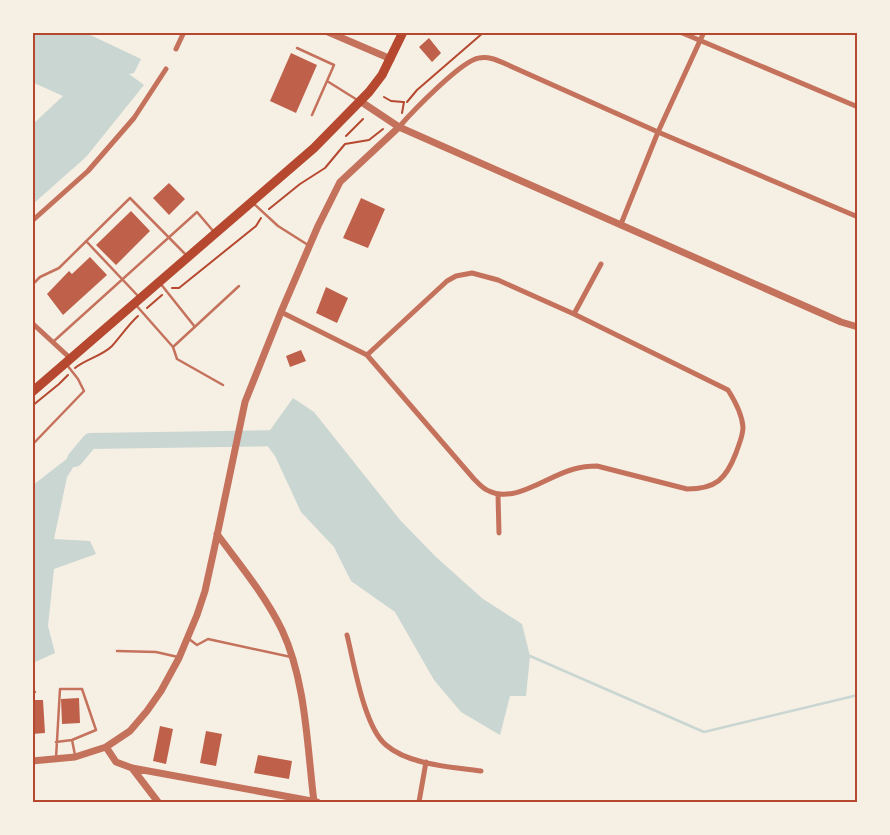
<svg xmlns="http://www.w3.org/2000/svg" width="890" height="835" viewBox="0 0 890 835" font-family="'Archivo Narrow',sans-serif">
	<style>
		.water { fill: #c9d6d2 }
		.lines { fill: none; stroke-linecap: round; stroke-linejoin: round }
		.stream { stroke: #c9d6d2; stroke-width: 2.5 }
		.river { stroke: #c9d6d2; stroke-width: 16 }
		.building { fill: #bf614a }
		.path { stroke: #b5482f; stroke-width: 2 }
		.service { stroke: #c5725c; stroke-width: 2.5 }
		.minor { stroke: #c5725c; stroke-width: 5 }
		.tertiary { stroke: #c5725c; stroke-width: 7 }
		.primary { stroke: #b5482f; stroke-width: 9 }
		.neatline { fill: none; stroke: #b5482f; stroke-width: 2 }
	</style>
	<rect width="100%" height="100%" fill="#f6efe4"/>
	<path class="water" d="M33,32L86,33L141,59L134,73L129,74L144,85L86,157L33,204V124L63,96L34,83L33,84Z
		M293,398L314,412L400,520L436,557L483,599L522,624L530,656L526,696H510L500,735L461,712L434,680L395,612L351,581L334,547L301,512L275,456L263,440Z
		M90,441L67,477L54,539L90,541L96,554L54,569L48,626L55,653L33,663V485Z"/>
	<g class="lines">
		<path class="stream" d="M530,656L704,732L858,695"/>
		<path class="river" d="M75,459L90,441L285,438"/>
	</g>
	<path class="building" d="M429,38L441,53L432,62L419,47Z
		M291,53L317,65L296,113L270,101Z
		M169,183L185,199L169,215L153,198Z
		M361,198L385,209L368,248L343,238Z
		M131,211L150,231L116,265L96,245Z
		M90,257L107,275L63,315L47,294L69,271L72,274Z
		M326,287L348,298L337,323L316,313Z
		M301,350L306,361L290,367L286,356Z
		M79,698L80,723L62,724L61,699Z
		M32,700H43L45,733L32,734Z
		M160,726L173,729L166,764L153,761Z
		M206,731L222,734L216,766L200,763Z
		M258,755L292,761L289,779L254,773Z"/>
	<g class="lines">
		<path class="path" d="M384,97L391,101L403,102
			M407,102L417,90L484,32
			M402,113L404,102
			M346,136L363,119
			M269,209L300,184L325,168L345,144L369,140L383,129
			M172,288H179L256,226L261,218
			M147,308L162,295
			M75,368C86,359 102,356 112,346C121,336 128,325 138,316
			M32,406L59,384L68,375"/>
		<path class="service" d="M297,48L334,65L327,81L359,101
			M312,115L327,81
			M253,203L278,226L308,245
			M86,241L139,297
			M160,283L195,327
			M32,285L40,277L59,268L130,198L187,256
			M135,304L173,347
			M54,341L197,212L214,232
			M223,385L177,359L173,347L239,286
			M32,445L84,391L78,379L67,365
			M189,639L197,645L208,639L291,657
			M117,651L156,652L178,657
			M32,692H35
			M56,742L72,740
			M56,758L60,689H82L96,730L72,740L75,755"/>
		<path class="minor" d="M680,32L858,107
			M176,49L184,32
			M399,127C412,112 462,60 479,58C488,56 497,60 506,64L658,132L858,217
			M32,221L88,171L134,118L166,69
			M621,224L658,132L704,32
			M281,312L367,355L474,479C478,483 483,489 489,491C515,504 549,475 574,469C581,467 589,466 597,466L687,489C716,489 726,479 736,453C739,444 743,436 743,427C742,414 735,401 728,390L574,314L498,280L472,273L456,276L447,281L367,355
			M574,314L601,264
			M32,323L70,358
			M498,495L499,533
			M347,635C354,663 364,727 386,745C409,765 452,767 481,771
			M419,802L426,762"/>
		<path class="tertiary" d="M328,32L391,59
			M360,101L399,127L841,322L858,327
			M217,534C240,565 265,595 282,630C306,681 307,746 314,802
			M106,747L116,762L132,768L317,802
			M32,761L75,757L106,747L130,731L147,711L161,691L179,658L197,615L205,591L214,550L245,402L281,312L318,226L340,182L399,127
			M132,768L158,802"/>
		<path class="primary" d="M32,392L314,148L369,92L382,75L403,32"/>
	</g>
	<rect width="890" height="835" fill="none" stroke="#f6efe4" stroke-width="68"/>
	<rect x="34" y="34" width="822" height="767" class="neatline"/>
</svg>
